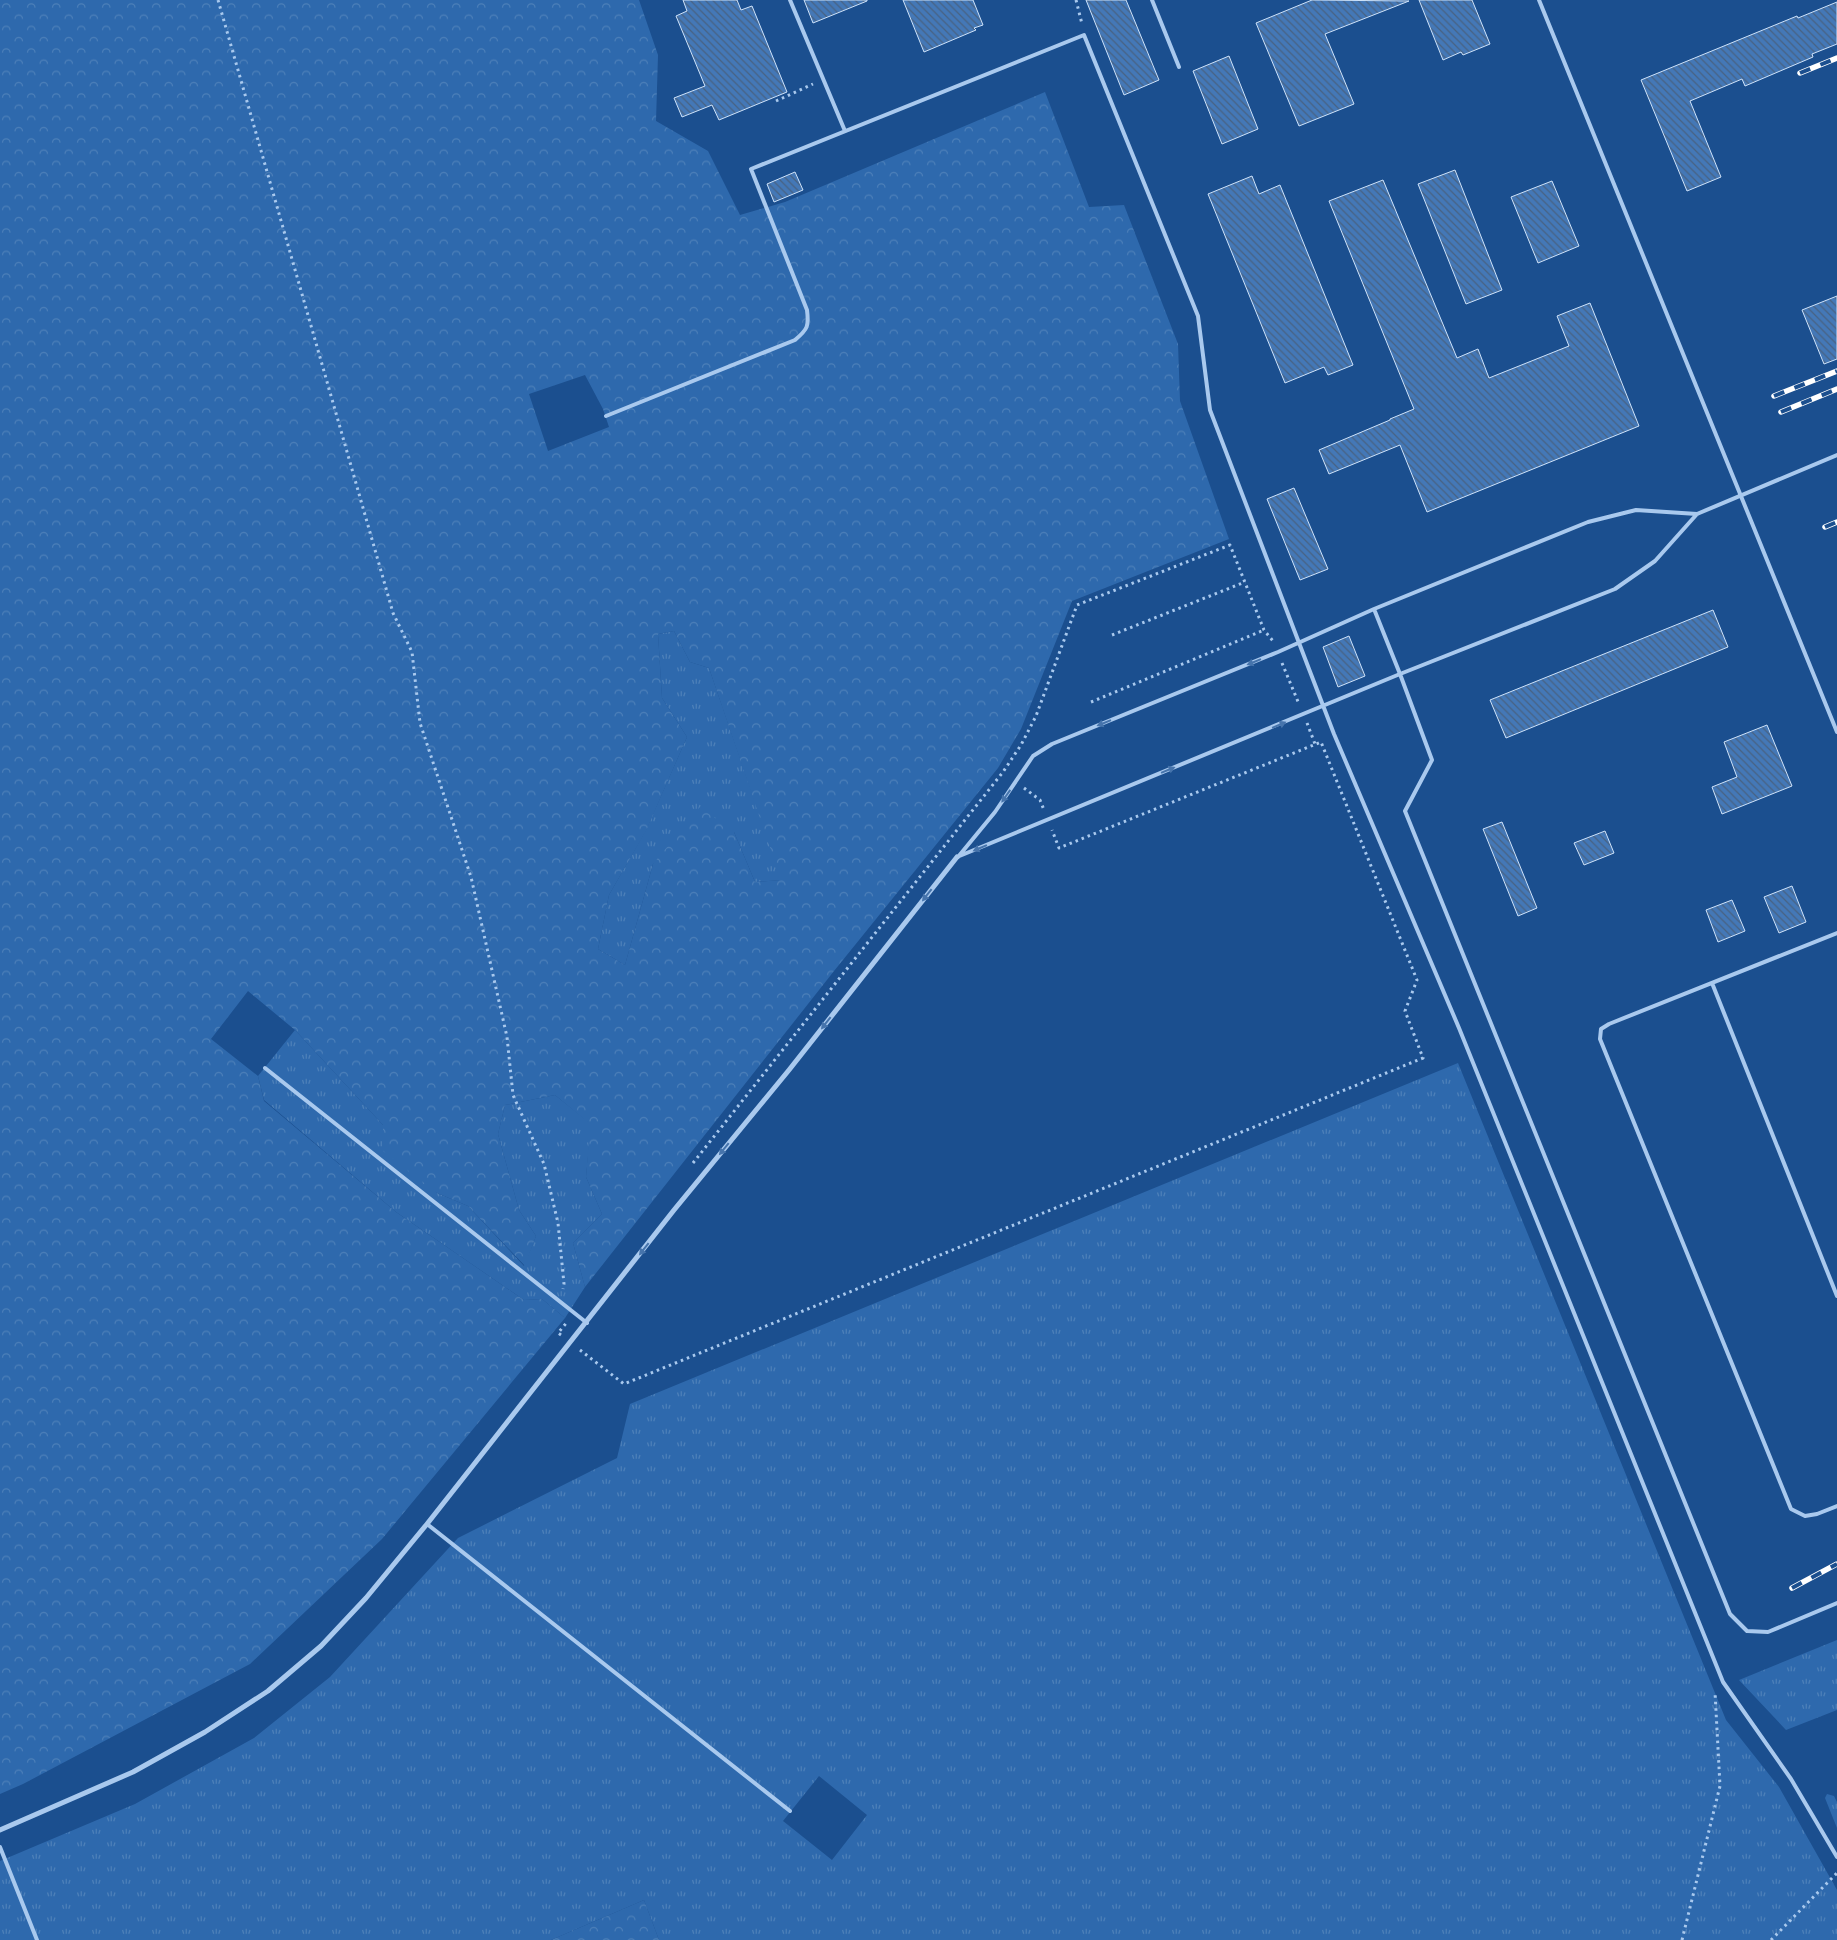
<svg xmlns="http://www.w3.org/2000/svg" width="1837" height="1940" viewBox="0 0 1837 1940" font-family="'Noto Sans',sans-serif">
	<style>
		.grass { fill: url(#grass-tufts); fill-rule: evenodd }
		.forest { fill: url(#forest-crowns); fill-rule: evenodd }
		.building { fill: url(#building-back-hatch); stroke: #cfe3fa }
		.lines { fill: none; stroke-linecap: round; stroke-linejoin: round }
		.path { stroke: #a9c9ee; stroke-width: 3; stroke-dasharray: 2.5 4; stroke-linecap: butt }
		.service { stroke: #a9c9ee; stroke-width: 4 }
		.minor { stroke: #a9c9ee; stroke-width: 5 }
		.rail-casing { stroke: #fff; stroke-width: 5.5 }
		.rail { stroke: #1b4f8f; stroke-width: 4; stroke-dasharray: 11; stroke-linecap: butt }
		.oneway { fill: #4674ac }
	</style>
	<defs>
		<pattern id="grass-tufts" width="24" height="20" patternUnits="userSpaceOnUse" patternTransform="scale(1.25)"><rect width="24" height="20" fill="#2e69ad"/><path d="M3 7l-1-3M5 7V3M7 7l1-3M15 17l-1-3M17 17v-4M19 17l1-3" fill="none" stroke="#4d80b9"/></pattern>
		<pattern id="forest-crowns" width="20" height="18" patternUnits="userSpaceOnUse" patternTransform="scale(1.25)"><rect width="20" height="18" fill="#2e69ad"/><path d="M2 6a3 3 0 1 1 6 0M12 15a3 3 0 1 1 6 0" fill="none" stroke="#4d80b9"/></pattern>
		<pattern id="building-back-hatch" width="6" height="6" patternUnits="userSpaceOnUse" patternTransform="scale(1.25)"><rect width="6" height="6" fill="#4478b7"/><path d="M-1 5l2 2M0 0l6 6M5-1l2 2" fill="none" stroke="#486282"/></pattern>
	</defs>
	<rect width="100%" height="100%" fill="#1b4f8f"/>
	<path class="grass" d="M674,631L690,662L709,668L782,880L755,882L734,832L653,864L625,965L598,949L609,895L646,830L687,737L662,698L658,634Z
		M295,1030L383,1125L437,1193L468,1206L524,1266L536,1236L519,1210L498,1134L505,1105L555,1095L591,1124L586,1177L602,1214L573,1243L585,1287L565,1318L542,1299L524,1300L396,1212L264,1100L258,1076Z
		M1458,1063L1726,1720L1779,1787L1837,1890V1940H659L644,1900L551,1940H0V1861L135,1804L254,1738L330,1677L458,1538L617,1458L630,1404ZM819,1776L867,1815L832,1860L783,1821Z
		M1837,1640V1710L1786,1730L1739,1680Z
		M1827,1794L1834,1796L1837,1802V1828L1825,1798Z"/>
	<path class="forest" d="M0,0H639L658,55L656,121L708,151L740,215L785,202L1045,92L1089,207L1124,205L1178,344L1180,401L1229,539L1072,601L1021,729L998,768L834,971L585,1287L573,1243L602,1214L586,1177L590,1124L555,1095L505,1105L498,1134L519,1210L536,1236L525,1266L468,1206L437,1193L383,1151V1125L295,1030L248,991L211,1039L258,1076L264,1101L396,1212L524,1300L542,1299L565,1318L382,1539L250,1664L23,1784L0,1794ZM585,375L603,409L609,427L548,451L529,394ZM674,631L690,662L709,668L781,880L755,882L734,832L700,807L653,864L625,965L598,949L609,895L646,831L687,737L662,698L658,634Z
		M644,1900L659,1940H551Z"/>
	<path class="building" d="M683,0H737L741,10L752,6L787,92L719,120L712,105L682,117L674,98L705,86L676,16L687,11Z
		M804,0H867V1L813,23Z
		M903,0H973L983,25L974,28L976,30L924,52Z
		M1086,0H1126L1159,80L1124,95Z
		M1312,0L1409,1L1325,34L1354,104L1299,126L1256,23Z
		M1419,0H1472L1490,44L1463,55L1461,52L1443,60Z
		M1837,2V44L1812,54L1813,57L1745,86L1742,79L1690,101L1721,177L1687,191L1641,80L1797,16L1798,18Z
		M1229,56L1258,129L1222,144L1193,71Z
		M1455,170L1502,290L1466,304L1418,184Z
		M795,172L803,190L774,202L767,184Z
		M1252,176L1259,194L1280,185L1353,365L1328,375L1324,367L1285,383L1208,194Z
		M1383,180L1457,358L1478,349L1489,378L1569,346L1557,316L1590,303L1639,426L1427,512L1400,445L1329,474L1319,450L1390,420V419L1414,409L1329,201Z
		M1552,181L1579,246L1538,263L1511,197Z
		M1837,296V359L1824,364L1802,310Z
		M1294,488L1328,569L1300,580L1267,499Z
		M1713,610L1728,647L1506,738L1490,700Z
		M1349,636L1365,676L1338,687L1323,647Z
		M1767,725L1792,786L1722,814L1712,787L1737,777L1724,742Z
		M1502,822L1537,908L1518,916L1483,829Z
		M1605,831L1614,853L1584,865L1574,843Z
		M1792,886L1806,922L1779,933L1764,897Z
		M1732,900L1745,931L1718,942L1706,910Z"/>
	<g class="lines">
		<path class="path" d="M218,0L393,613L412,652L420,723L471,877L507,1037L513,1095L544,1164L558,1223L564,1284L563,1289
			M1076,0L1082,24
			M776,101L813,84
			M1112,635L1245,582
			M1282,663L1299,704
			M1091,702L1264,630
			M1307,723L1315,744
			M1024,788L1040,800L1044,810
			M693,1163L1003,772L1021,745L1036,716L1077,605L1230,545L1264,630L1273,641
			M561,1335L558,1333L568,1321
			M580,1350L624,1384L1423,1058L1405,1011L1417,980L1321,742L1059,848L1052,830
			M1682,1940L1720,1786L1715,1692
			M1771,1940L1837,1873"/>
		<path class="service" d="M790,0L845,131
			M1152,0L1179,67
			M1539,0L1837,732
			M606,416L795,340C808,329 809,326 807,310L751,169L1084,35L1198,316L1210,410L1309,669L1334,734L1459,1028L1723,1682L1791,1779L1837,1857
			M1697,514L1636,510L1588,522L1374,609L1400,674L1615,589L1655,561L1697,514L1837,455
			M957,857L1400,674L1432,760L1405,811L1730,1614L1747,1631L1768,1632L1837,1603
			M958,857L995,812L1033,756L1052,744L1278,652L1374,609
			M1837,933L1609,1024L1601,1029L1600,1039L1791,1509L1805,1516L1817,1514L1837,1506
			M1712,983L1837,1296
			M265,1068L587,1323
			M427,1524L790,1811
			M0,1847L37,1940"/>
		<path class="minor" d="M0,1830L133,1772L205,1732L268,1691L321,1646L366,1598L427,1524L674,1210L789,1070L957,857"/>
		<defs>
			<path id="rail" d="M1800,73L1837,58
				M1774,396L1837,371
				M1781,412L1837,389
				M1825,527L1837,522
				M1792,1588L1837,1564"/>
		</defs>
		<use href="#rail" class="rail-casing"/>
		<use href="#rail" class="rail"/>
	</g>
	<defs><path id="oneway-solid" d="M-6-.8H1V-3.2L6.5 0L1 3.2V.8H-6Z" transform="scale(1.25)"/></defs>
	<g class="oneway">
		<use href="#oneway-solid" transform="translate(1254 662) rotate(158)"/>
		<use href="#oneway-solid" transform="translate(1104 723) rotate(158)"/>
		<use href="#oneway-solid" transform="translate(1279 725) rotate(-23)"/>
		<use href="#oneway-solid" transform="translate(1168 770) rotate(-22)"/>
		<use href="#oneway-solid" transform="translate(1006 796) rotate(125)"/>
		<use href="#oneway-solid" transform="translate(980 848) rotate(157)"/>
		<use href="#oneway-solid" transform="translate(927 895) rotate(128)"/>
		<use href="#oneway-solid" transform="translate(826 1023) rotate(128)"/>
		<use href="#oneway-solid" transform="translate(724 1149) rotate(129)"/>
		<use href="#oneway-solid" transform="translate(644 1249) rotate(128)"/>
	</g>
</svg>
